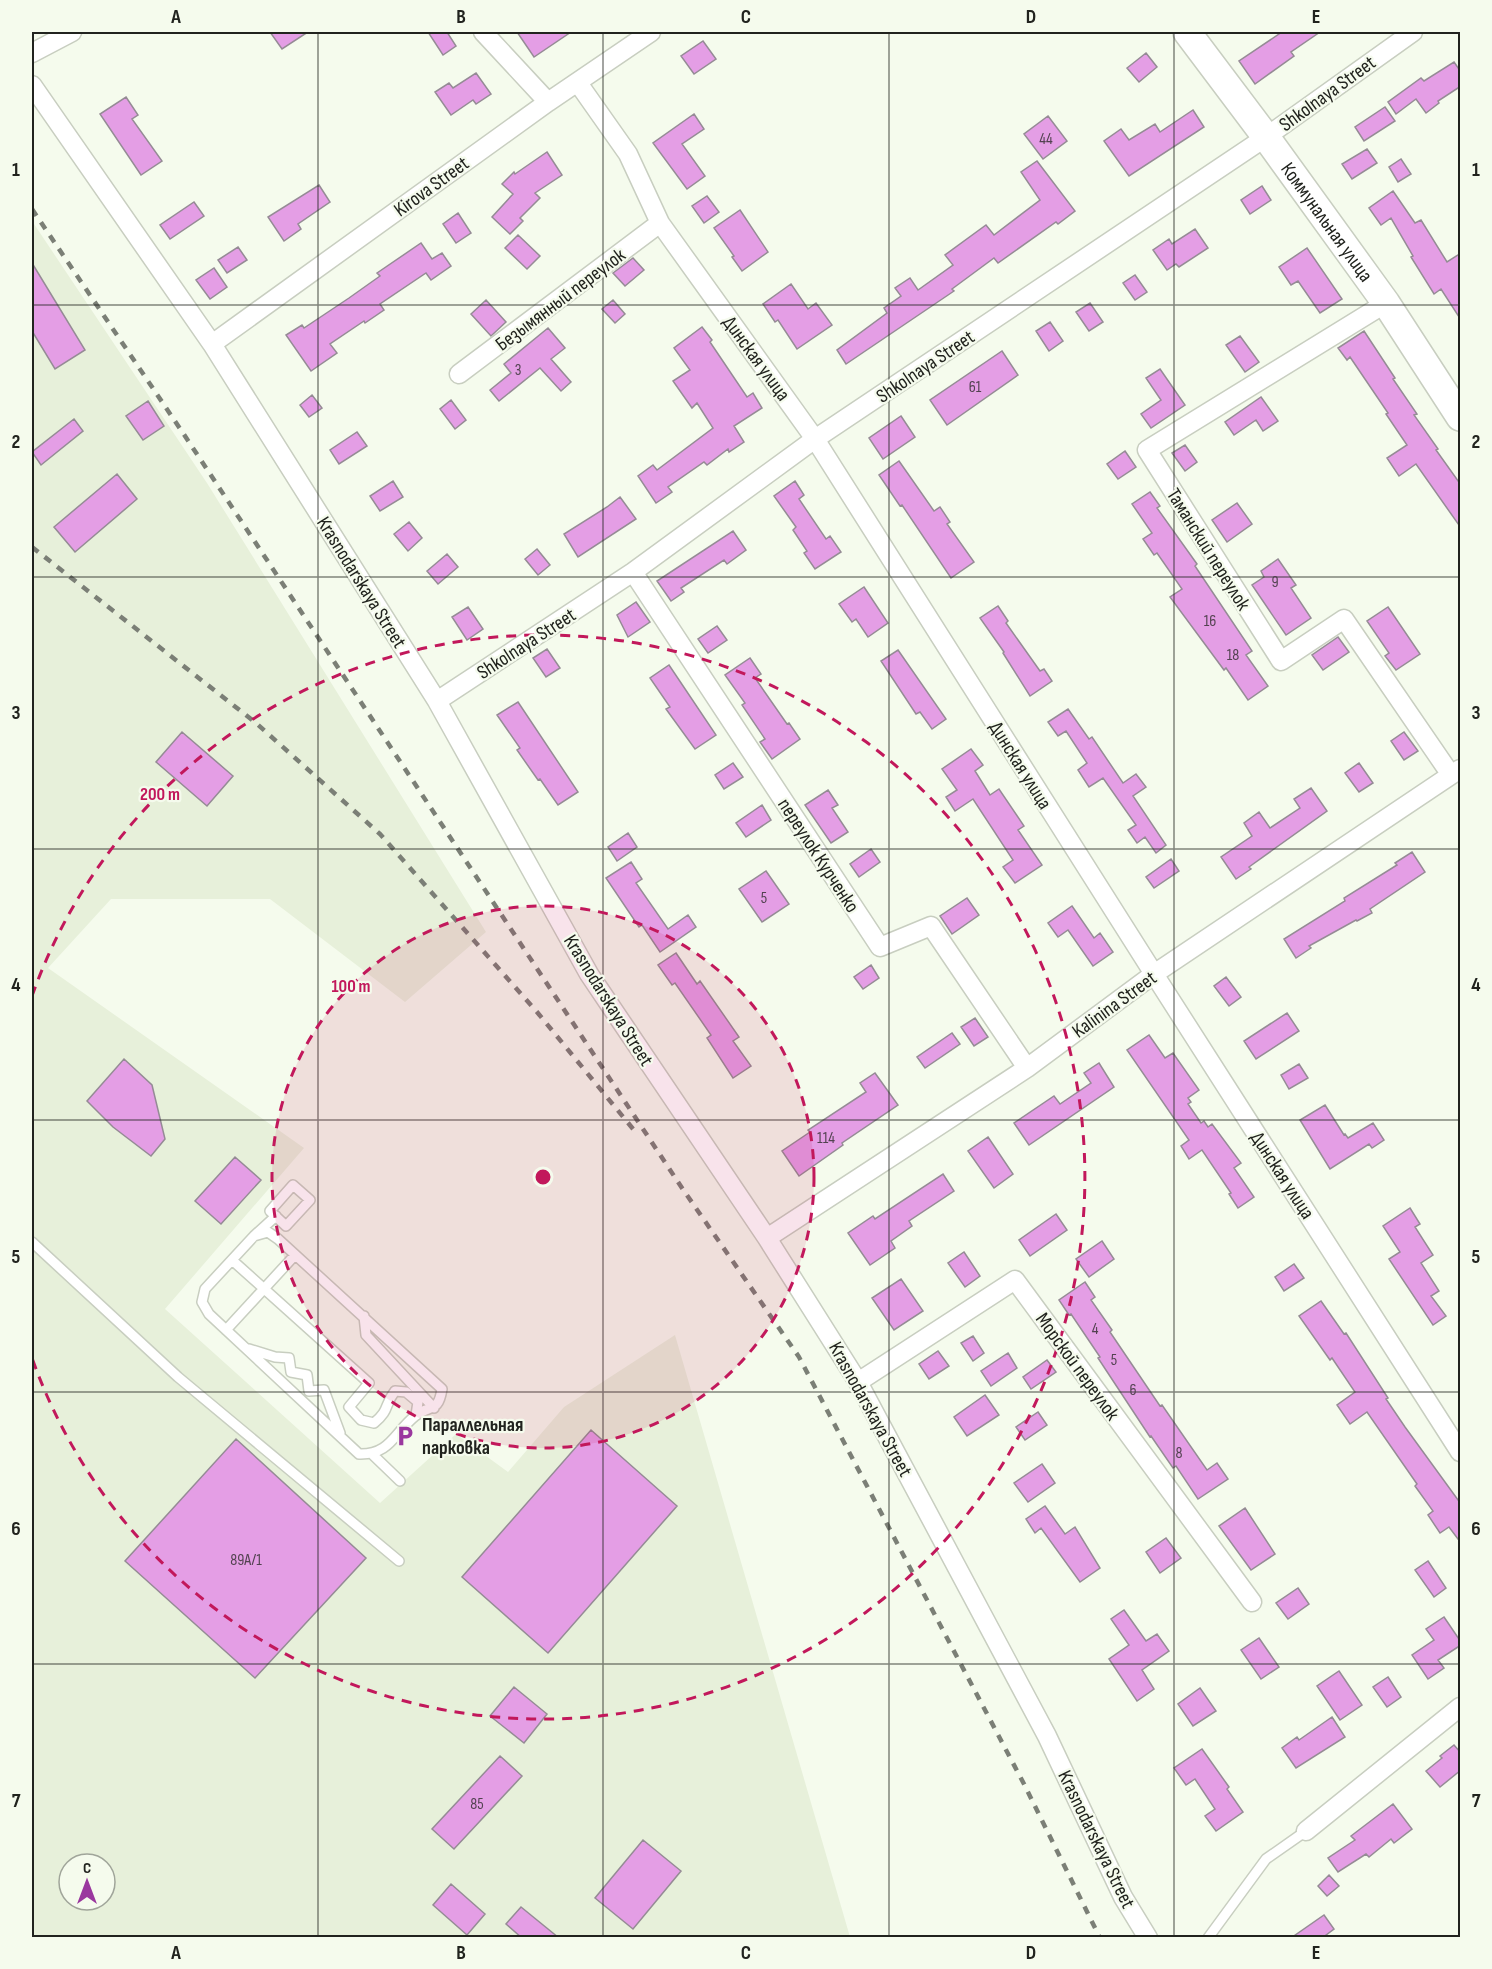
<svg xmlns="http://www.w3.org/2000/svg" width="1492" height="1969" viewBox="0 0 1492 1969" font-family="'Sofia Sans Condensed',sans-serif">
	<style>
		.built { fill: #e7f0da; fill-rule: evenodd }
		.building { fill: #e49ee5; stroke: #958b95; stroke-width: 1.5 }
		.lines { fill: none; stroke-linecap: round; stroke-linejoin: round }
		.lane-casing { stroke: #c8cec0; stroke-width: 12 }
		.street-casing { stroke: #c8cec0; stroke-width: 21 }
		.secondary-casing { stroke: #c8cec0; stroke-width: 30 }
		.lane { stroke: #fff; stroke-width: 9 }
		.street { stroke: #fff; stroke-width: 18 }
		.secondary { stroke: #fff; stroke-width: 27 }
		.rail { stroke: #7b7f76; stroke-width: 4.5; stroke-dasharray: 8 8; stroke-linecap: butt }
		.grid { fill: none; stroke: #21231e; stroke-width: 1.5; stroke-opacity: 0.55 }
		.ring { fill: none; stroke: #c2185b; stroke-width: 3; stroke-dasharray: 10 8 }
		.labels { text-anchor: middle; stroke-width: 4.5; stroke-linejoin: round; paint-order: stroke }
		.number-label { font-size: 16px; fill: #524250 }
		.street-label { font-size: 20px; fill: #21231e; stroke: #f5fbed }
		.poi-label { font-size: 20px; font-weight: bold; fill: #21231e; stroke: #f5fbed; text-anchor: start }
		.centre { fill: #c2185b; stroke: #f5fbed; stroke-width: 3 }
		.ring-label { font-size: 18px; text-anchor: middle; font-weight: bold; fill: #c2185b; stroke: #f5fbed; stroke-width: 4.5; stroke-linejoin: round; paint-order: stroke }
		.neatline { fill: none; stroke: #21231e; stroke-width: 2 }
		.grid-label { font-size: 20px; text-anchor: middle; font-weight: bold; fill: #21231e }
	</style>
	<rect width="100%" height="100%" fill="#f5fbed"/>
	<path class="built" d="M32,221L207,483L486,932L405,1002L270,899H111L48,968L304,1148L165,1309L380,1503L456,1434L508,1472L564,1407L675,1335L850,1937H32ZM69,1864H105V1900H69Z"/>
	<path class="building" d="M270,32H308L282,49Z
		M428,32H447L456,46L443,55Z
		M517,32H571L534,57Z
		M1282,32H1320L1291,52L1294,56L1255,84L1239,61Z
		M703,41L716,59L694,74L681,56Z
		M1146,53L1157,67L1139,82L1127,68Z
		M1454,62L1461,72V86L1438,101L1439,103L1426,113L1416,99L1396,114L1388,102L1421,78L1424,81Z
		M476,73L491,94L476,104L473,100L451,115L435,92L449,83L453,88Z
		M126,97L138,115L132,119L162,161L141,175L100,114Z
		M1385,107L1395,121L1364,141L1355,127Z
		M1193,110L1204,127L1129,176L1104,141L1121,129L1129,140L1155,124L1160,132Z
		M694,114L704,129L682,144L705,176L687,189L653,143Z
		M1048,116L1067,141L1043,159L1024,134Z
		M1367,149L1377,163L1352,179L1342,164Z
		M547,152L562,175L535,193L540,198L520,218L523,221L510,234L492,217L513,194L502,184L514,172L515,174Z
		M1401,159L1411,174L1398,182L1389,167Z
		M1037,161L1075,211L1058,224L1056,222L998,263L994,258L952,289L954,291L846,364L837,350L887,313L884,308L901,296L895,288L910,278L918,290L953,265L945,255L986,225L994,235L1040,200L1021,172Z
		M319,185L330,202L298,224L301,229L284,241L268,217Z
		M1262,186L1271,200L1250,214L1241,200Z
		M1393,191L1415,223L1421,220L1447,262L1461,253V320L1441,289L1434,294L1411,257L1413,256L1391,218L1381,225L1369,208Z
		M707,196L719,212L704,223L692,206Z
		M194,202L204,216L170,239L160,225Z
		M740,210L768,252L742,271L732,257L734,256L714,228Z
		M458,213L471,233L456,243L443,224Z
		M1195,229L1208,248L1179,267L1176,264L1167,270L1153,250L1169,239L1172,244Z
		M518,235L540,256L527,269L505,248Z
		M421,243L432,259L442,253L451,266L431,280L426,273L380,304L384,310L365,323L364,321L330,344L337,353L311,371L286,335L302,325L304,328L349,298L380,276L377,273Z
		M238,247L247,260L227,273L218,260Z
		M1307,248L1342,299L1320,313L1298,281L1291,285L1279,267Z
		M633,258L644,270L625,286L613,273Z
		M32,263L85,350L55,369L32,331Z
		M214,268L227,287L210,299L196,280Z
		M1135,275L1147,292L1135,300L1123,283Z
		M791,284L808,309L816,303L832,325L797,349L778,320L775,322L763,304Z
		M486,300L506,322L491,336L471,314Z
		M613,300L625,314L615,323L602,309Z
		M1090,303L1103,322L1089,331L1076,312Z
		M1050,322L1063,341L1049,351L1036,331Z
		M702,327L712,340L710,342L747,397L753,393L762,408L734,426L744,442L729,452L728,449L707,465L704,462L668,487L672,492L656,503L638,476L653,465L657,470L713,428L697,403L692,408L673,381L690,370L674,348Z
		M548,328L565,348L551,359L571,382L561,391L540,368L499,401L490,390L511,373L504,364Z
		M1364,331L1395,378L1393,379L1417,414L1414,415L1438,449L1436,450L1461,485V528L1416,464L1399,476L1387,458L1407,445L1386,414L1388,413L1350,357L1347,360L1338,348Z
		M1240,336L1259,362L1245,372L1226,345Z
		M1002,351L1018,375L947,425L930,400Z
		M1160,369L1185,405L1151,428L1141,414L1161,400L1146,378Z
		M312,395L322,408L309,417L300,405Z
		M1261,397L1278,421L1263,431L1256,420L1234,435L1225,422Z
		M451,400L466,420L455,429L440,409Z
		M148,401L164,426L143,440L126,416Z
		M901,416L915,437L883,459L869,438Z
		M74,419L83,431L41,465L32,452Z
		M357,432L367,446L339,464L330,450Z
		M1185,445L1197,462L1185,471L1172,453Z
		M1125,451L1136,467L1118,479L1107,464Z
		M899,461L934,511L940,507L950,522L947,524L974,562L951,578L902,505L900,506L879,475Z
		M117,474L137,499L75,552L54,527Z
		M393,481L403,497L380,511L370,496Z
		M795,481L804,495L799,499L826,539L830,536L841,552L815,569L804,553L807,551L793,530L796,527L774,496Z
		M1150,492L1160,506L1157,508L1197,564L1195,566L1252,651L1246,655L1268,686L1248,700L1226,668L1224,670L1170,597L1182,589L1157,553L1154,555L1143,539L1152,533L1132,504Z
		M620,497L636,519L578,557L564,534L607,507Z
		M1237,503L1252,524L1227,542L1212,520Z
		M409,522L422,538L408,551L394,534Z
		M733,531L746,550L727,564L724,560L681,588L684,592L671,601L657,581Z
		M537,549L550,565L538,575L525,559Z
		M447,554L458,567L438,584L427,571Z
		M1278,559L1296,585L1291,588L1311,618L1286,635L1252,585L1264,577L1261,571Z
		M864,587L888,623L868,637L856,619L852,622L839,604Z
		M636,602L650,622L628,637L617,615Z
		M998,606L1008,621L1006,623L1040,671L1044,669L1052,681L1030,696L1003,653L1004,652L980,618Z
		M468,607L483,629L467,640L452,617Z
		M1388,607L1420,654L1396,670L1385,656L1389,653L1367,621Z
		M717,626L727,640L708,653L698,639Z
		M1338,637L1349,652L1323,670L1312,655Z
		M547,649L560,668L546,677L533,658Z
		M898,650L946,719L932,729L920,712L916,714L881,661Z
		M750,658L761,674L755,678L787,724L789,723L800,739L772,759L760,742L765,739L742,705L745,703L725,675Z
		M669,665L716,735L695,749L666,709L670,707L650,678Z
		M518,702L578,792L558,805L540,779L538,780L517,750L520,748L497,715Z
		M1068,709L1089,739L1092,737L1123,783L1136,774L1146,787L1133,796L1166,845L1156,853L1145,837L1137,843L1128,830L1136,825L1103,778L1089,787L1078,770L1087,763L1066,731L1058,736L1048,722Z
		M182,732L233,776L207,806L156,762Z
		M1404,732L1418,751L1404,760L1391,741Z
		M971,749L983,765L975,771L990,795L999,789L1024,826L1018,830L1042,865L1015,883L1003,867L1013,860L973,799L955,811L946,797L957,790L942,769Z
		M733,763L743,777L724,789L715,775Z
		M1359,763L1373,783L1359,792L1345,773Z
		M1311,788L1327,811L1249,867L1251,869L1236,879L1221,857L1252,836L1244,823L1259,812L1270,828L1300,808L1294,799Z
		M828,790L838,805L832,808L848,832L831,843L805,805Z
		M762,805L771,820L746,837L736,823Z
		M628,833L637,847L617,861L608,847Z
		M871,849L880,862L859,877L850,864Z
		M1412,852L1425,872L1370,909L1372,913L1357,921L1356,920L1309,946L1311,948L1296,958L1284,939L1345,901L1344,898L1397,865L1395,863Z
		M1171,859L1179,871L1154,888L1146,877Z
		M631,862L642,879L636,883L668,929L688,915L696,927L660,952L642,925L639,927L606,878Z
		M766,871L789,904L762,922L739,889Z
		M967,898L979,915L952,934L940,916Z
		M1072,906L1094,938L1100,933L1113,952L1093,966L1068,930L1058,937L1048,923Z
		M676,953L697,984L700,981L739,1037L733,1041L751,1066L733,1078L707,1038L711,1035L675,983L672,985L658,965Z
		M871,965L879,978L863,989L854,977Z
		M1226,977L1241,997L1229,1006L1214,986Z
		M1287,1013L1299,1031L1256,1059L1244,1041Z
		M975,1018L988,1037L974,1046L961,1027Z
		M952,1033L960,1044L925,1068L917,1057Z
		M1149,1035L1165,1058L1173,1053L1199,1090L1188,1098L1191,1102L1188,1104L1201,1123L1204,1121L1208,1127L1212,1124L1241,1163L1234,1168L1254,1197L1238,1208L1229,1194L1231,1193L1202,1150L1189,1159L1181,1146L1189,1140L1127,1050Z
		M124,1059L152,1085L165,1139L151,1156L113,1127L87,1101Z
		M1099,1063L1114,1087L1029,1145L1014,1123L1054,1096L1060,1104L1091,1083L1084,1073Z
		M1299,1064L1308,1078L1289,1089L1281,1075Z
		M875,1073L898,1105L842,1143L843,1145L799,1176L782,1151L810,1132L808,1130L866,1092L860,1083Z
		M1325,1105L1344,1135L1345,1134L1348,1138L1373,1123L1384,1140L1372,1148L1369,1144L1330,1169L1300,1120Z
		M988,1137L1013,1174L994,1188L968,1151Z
		M235,1157L261,1180L221,1224L195,1201Z
		M943,1174L954,1191L909,1221L912,1226L891,1241L895,1248L870,1265L848,1233L873,1216L875,1219Z
		M1410,1208L1420,1224L1415,1227L1433,1255L1421,1263L1439,1291L1431,1296L1446,1316L1433,1325L1389,1259L1400,1252L1383,1226Z
		M1056,1214L1067,1230L1030,1256L1019,1240Z
		M1102,1241L1114,1259L1089,1277L1076,1259Z
		M964,1252L980,1276L965,1287L948,1263Z
		M1294,1264L1304,1278L1284,1291L1275,1277Z
		M901,1279L923,1311L894,1330L872,1298Z
		M1085,1282L1095,1297L1091,1300L1112,1330L1110,1332L1160,1406L1162,1405L1207,1470L1217,1463L1228,1479L1198,1499L1176,1466L1173,1468L1151,1436L1150,1437L1098,1358L1100,1357L1071,1314L1069,1315L1059,1300Z
		M1321,1301L1344,1334L1346,1333L1388,1398L1386,1399L1405,1427L1461,1504V1543L1449,1527L1440,1533L1428,1515L1433,1511L1415,1486L1417,1484L1367,1412L1350,1424L1337,1405L1355,1392L1332,1358L1330,1360L1299,1316Z
		M973,1336L984,1353L973,1361L961,1343Z
		M938,1351L949,1366L929,1379L919,1364Z
		M1008,1353L1017,1368L991,1386L981,1371Z
		M1047,1360L1056,1372L1031,1389L1023,1377Z
		M985,1395L999,1415L967,1436L954,1417Z
		M1038,1412L1047,1425L1025,1440L1016,1427Z
		M591,1430L677,1506L548,1653L462,1577Z
		M236,1439L366,1558L255,1678L125,1561Z
		M1042,1464L1055,1483L1028,1502L1014,1483Z
		M1045,1506L1065,1534L1075,1527L1100,1568L1080,1582L1041,1528L1035,1533L1026,1519Z
		M1245,1508L1275,1554L1251,1570L1219,1526Z
		M1166,1538L1181,1558L1160,1573L1146,1552Z
		M1428,1561L1446,1588L1434,1597L1415,1570Z
		M1298,1588L1309,1604L1288,1619L1276,1603Z
		M1124,1610L1146,1641L1157,1634L1169,1651L1142,1670L1154,1689L1137,1701L1109,1659L1129,1645L1111,1619Z
		M1444,1617L1461,1642V1645L1438,1660L1444,1668L1428,1679L1412,1655L1434,1640L1426,1629Z
		M1259,1638L1279,1667L1261,1679L1241,1650Z
		M1339,1671L1362,1705L1340,1720L1317,1686Z
		M1388,1677L1401,1697L1387,1707L1373,1687Z
		M514,1687L547,1714L524,1743L490,1716Z
		M1200,1688L1216,1711L1193,1726L1178,1704Z
		M1332,1717L1345,1737L1296,1768L1282,1748L1297,1737L1299,1740Z
		M1454,1745L1461,1753V1770L1440,1787L1426,1771L1442,1758L1440,1756Z
		M1202,1749L1229,1787L1227,1789L1243,1812L1216,1831L1205,1816L1215,1809L1195,1779L1186,1785L1174,1768Z
		M500,1756L522,1776L454,1849L432,1829Z
		M1393,1804L1412,1829L1394,1843L1391,1839L1369,1857L1366,1854L1338,1872L1328,1858L1355,1840L1351,1836Z
		M643,1840L681,1871L633,1929L595,1898Z
		M1329,1875L1339,1886L1327,1896L1318,1886Z
		M451,1884L485,1914L467,1935L433,1905Z
		M521,1907L559,1938H522L506,1924Z
		M1324,1915L1334,1929L1322,1938H1291Z"/>
	<g class="lines">
		<defs>
			<path id="lane" d="M293,1185L310,1200L286,1226L270,1211Z
				M254,1236L268,1232L278,1239L442,1389C438,1414 430,1404 415,1416C394,1433 390,1455 359,1454L209,1314L202,1302L205,1289L254,1236L276,1216
				M32,1242L178,1377L399,1561
				M232,1260L369,1383L349,1407L361,1420L374,1423C390,1410 384,1405 395,1391L406,1392L418,1402L416,1415
				M364,1316L366,1335L434,1408
				M226,1330L295,1255
				M249,1349L275,1357L289,1358L291,1372L307,1375L309,1391L324,1390L340,1433
				M372,1454L400,1481
				M1208,1938L1266,1859L1306,1831"/>
			<path id="street" d="M483,32L548,102
				M32,53L72,32
				M578,83L628,154L660,223L815,439L1154,974L1460,1452
				M32,85L212,344L437,701L589,974L767,1238L858,1382L1047,1736L1123,1897L1148,1938
				M1386,303L1147,450L1281,661L1344,619L1451,775
				M212,344L548,102L651,32
				M459,374L660,223
				M633,572L880,947L931,926L1027,1068
				M437,701L633,572L815,439L1266,137L1413,32
				M767,1238L1027,1068L1154,974L1460,769
				M858,1382L1015,1280L1252,1602
				M1306,1831L1460,1707"/>
			<g id="secondary">
				<path id="s1" d="M1187,32L1266,137L1386,303L1460,417"/>
			</g>
		</defs>
		<use href="#lane" class="lane-casing"/>
		<use href="#street" class="street-casing"/>
		<use href="#secondary" class="secondary-casing"/>
		<use href="#lane" class="lane"/>
		<use href="#street" class="street"/>
		<use href="#secondary" class="secondary"/>
		<path class="rail" d="M32,209L183,433L682,1188L799,1357L1024,1784L1100,1938
			M32,547L256,723L380,834L537,1012L638,1135"/>
	</g>
	<path class="grid" d="M318,32V1938M603,32V1938M889,32V1938M1174,32V1938M32,305H1460M32,577H1460M32,849H1460M32,1120H1460M32,1392H1460M32,1664H1460"/>
	<circle cx="543" cy="1177" r="271" fill="#c2185b" fill-opacity=".12"/>
	<g class="ring">
		<circle cx="543" cy="1177" r="271"/>
		<path d="M32 996A542 542 0 1 1 32 1358"/>
	</g>
	<defs>
		<symbol id="parking-bare" viewBox="-9 -9 18 18"><path d="M-3.5-5.5H1a3.5 3.5 0 0 1 0 7H-1V5.5H-3.5ZM-1-3.4V-.6H.8a1.4 1.4 0 0 0 0-2.8Z" fill="#9a379e" stroke="#f5fbed" stroke-width="2.5" paint-order="stroke"/></symbol>
	</defs>
	<g fill-rule="evenodd">
		<use href="#parking-bare" x="390" y="1421" width="30" height="30"/>
	</g>
	<g class="labels">
		<g class="number-label">
			<text x="1046" y="144">44</text>
			<text x="518" y="375">3</text>
			<text x="975" y="392">61</text>
			<text x="1275" y="587">9</text>
			<text x="1210" y="626">16</text>
			<text x="1233" y="660">18</text>
			<text x="764" y="903">5</text>
			<text x="826" y="1143">114</text>
			<text x="1095" y="1334">4</text>
			<text x="1114" y="1365">5</text>
			<text x="1133" y="1395">6</text>
			<text x="1179" y="1458">8</text>
			<text x="246" y="1565">89А/1</text>
			<text x="477" y="1809">85</text>
		</g>
		<g class="street-label">
			<text transform="translate(1327 93) rotate(-36)" y="7">Shkolnaya Street</text>
			<text transform="translate(431 186) rotate(-36)" y="7">Kirova Street</text>
			<text dy="7" stroke="none"><textPath href="#s1" startOffset="236">Коммунальная улица</textPath></text>
			<text transform="translate(560 299) rotate(-37)" y="7">Безымянный переулок</text>
			<text transform="translate(757 358) rotate(54)" y="7">Динская улица</text>
			<text transform="translate(925 366) rotate(-34)" y="7">Shkolnaya Street</text>
			<text transform="translate(1209 549) rotate(58)" y="7">Таманский переулок</text>
			<text transform="translate(362 582) rotate(58)" y="7">Krasnodarskaya Street</text>
			<text transform="translate(526 643) rotate(-33)" y="7">Shkolnaya Street</text>
			<text transform="translate(1021 765) rotate(58)" y="7">Динская улица</text>
			<text transform="translate(819 855) rotate(57)" y="7">переулок Курченко</text>
			<text transform="translate(609 1000) rotate(58)" y="7">Krasnodarskaya Street</text>
			<text transform="translate(1114 1004) rotate(-36)" y="7">Kalinina Street</text>
			<text transform="translate(1283 1175) rotate(57)" y="7">Динская улица</text>
			<text transform="translate(1078 1366) rotate(54)" y="7">Морской переулок</text>
			<text transform="translate(871 1409) rotate(61)" y="7">Krasnodarskaya Street</text>
			<text transform="translate(1097 1839) rotate(64)" y="7">Krasnodarskaya Street</text>
		</g>
		<g class="poi-label">
			<text x="422" y="1431">Параллельная<tspan x="422" dy="23">парковка</tspan></text>
		</g>
	</g>
	<circle cx="543" cy="1177" r="9" class="centre"/>
	<g class="ring-label">
		<text x="160" y="800">200 m</text>
		<text x="351" y="992">100 m</text>
	</g>
	<rect width="1492" height="1969" fill="none" stroke="#f5fbed" stroke-width="66"/>
	<g transform="translate(87 1882)"><circle r="28" fill="#f5fbed" stroke="#a0a59a" stroke-width="1.5"/>
	<path d="M0-4.5L10 22L0 15L-10 22Z" fill="#9a379e"/>
	<text y="-9" font-size="16" font-weight="bold" text-anchor="middle" fill="#21231e">С</text>
	</g>
	<rect x="33" y="33" width="1426" height="1903" class="neatline"/>
	<g class="grid-label">
		<text x="176" y="23">A</text>
		<text x="461" y="23">B</text>
		<text x="746" y="23">C</text>
		<text x="1031" y="23">D</text>
		<text x="1316" y="23">E</text>
		<text x="16" y="176">1</text>
		<text x="1476" y="176">1</text>
		<text x="16" y="448">2</text>
		<text x="1476" y="448">2</text>
		<text x="16" y="719">3</text>
		<text x="1476" y="719">3</text>
		<text x="16" y="991">4</text>
		<text x="1476" y="991">4</text>
		<text x="16" y="1263">5</text>
		<text x="1476" y="1263">5</text>
		<text x="16" y="1535">6</text>
		<text x="1476" y="1535">6</text>
		<text x="16" y="1807">7</text>
		<text x="1476" y="1807">7</text>
		<text x="176" y="1959">A</text>
		<text x="461" y="1959">B</text>
		<text x="746" y="1959">C</text>
		<text x="1031" y="1959">D</text>
		<text x="1316" y="1959">E</text>
	</g>
</svg>
